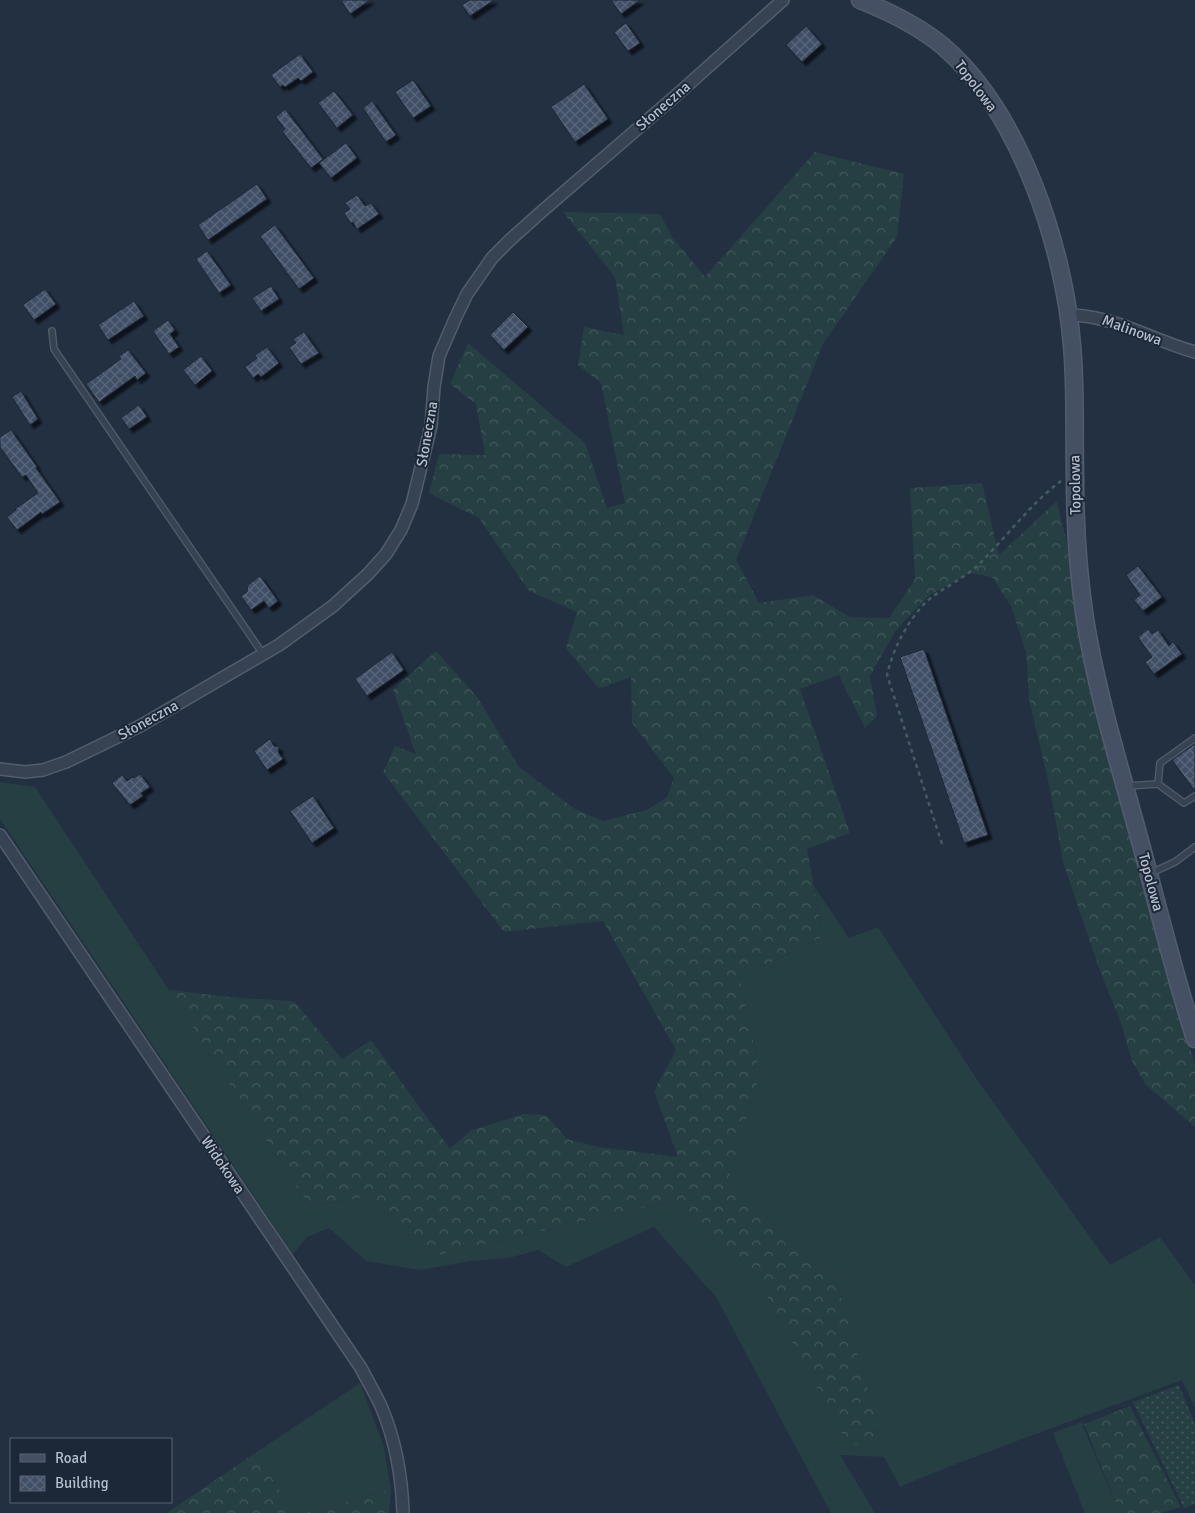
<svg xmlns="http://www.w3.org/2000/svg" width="1195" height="1513" viewBox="0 0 1195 1513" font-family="Signika,sans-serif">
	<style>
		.grass { fill: #253f43 }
		.forest { fill: url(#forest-crowns) }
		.garden { fill: url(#garden-dots) }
		.building { fill: url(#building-cross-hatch); stroke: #1e2939; filter: url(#shadow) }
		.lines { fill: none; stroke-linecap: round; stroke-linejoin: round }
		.lane-casing { stroke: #525d6c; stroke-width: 8 }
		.street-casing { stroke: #525d6c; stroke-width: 14 }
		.secondary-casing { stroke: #525d6c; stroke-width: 19 }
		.path { stroke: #435c60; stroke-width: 2.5; stroke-dasharray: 4 4; stroke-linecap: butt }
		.lane { stroke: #374252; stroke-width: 5.5 }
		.street { stroke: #374252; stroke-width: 11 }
		.secondary { stroke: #455065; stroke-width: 16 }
		.labels { text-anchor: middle; stroke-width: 4; stroke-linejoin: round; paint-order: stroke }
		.street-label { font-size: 15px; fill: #b4bdcc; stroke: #1c2737 }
	</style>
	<defs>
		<pattern id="forest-crowns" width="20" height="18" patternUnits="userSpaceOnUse" patternTransform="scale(1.25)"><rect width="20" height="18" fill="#253f43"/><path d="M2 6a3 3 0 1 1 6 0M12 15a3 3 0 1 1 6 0" fill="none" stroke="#42595d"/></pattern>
		<pattern id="garden-dots" width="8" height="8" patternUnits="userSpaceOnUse" patternTransform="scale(1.25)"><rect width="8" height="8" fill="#253f43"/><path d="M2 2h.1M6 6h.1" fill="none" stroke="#42595d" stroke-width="1.8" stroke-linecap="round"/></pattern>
		<pattern id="building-cross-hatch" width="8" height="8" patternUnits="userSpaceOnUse" patternTransform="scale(1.25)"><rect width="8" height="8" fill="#414f65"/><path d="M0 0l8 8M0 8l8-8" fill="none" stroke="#5a667a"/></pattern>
		<filter id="shadow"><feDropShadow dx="4" dy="4" stdDeviation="1" flood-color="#0009"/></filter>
	</defs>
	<rect width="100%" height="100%" fill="#233042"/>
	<path class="grass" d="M0,782L35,787L169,990L309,1206L371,1196L426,1258L667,1202L752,1269L848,1443H882L834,1273L727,1184L760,1074L740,978L823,936L814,886L849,938L878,927L976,1078L1110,1265L1160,1237L1195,1285V1408L1182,1380C1088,1416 992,1448 900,1487L884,1457L840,1455L875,1513H831L716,1297L654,1227L566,1267L538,1250L509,1258L471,1261L420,1270L366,1261L329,1228L307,1237L293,1254L0,819Z
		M360,1383L384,1447L391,1490L303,1513H295L255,1453Z
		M1081,1422L1120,1513H1085L1053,1433Z"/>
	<path class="forest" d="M815,152L904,174L897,237L823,344L736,560L759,603L813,595L850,617L889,618L915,579L910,488L982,483L999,555L1057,501L1171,991L1195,1063V1127L1146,1085L1132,1061L1121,1023L1099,968L1063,862L1050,789L1029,699L1026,652L1011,606L992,577L970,573L928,596L896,630L870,676L877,716L865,728L839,675L800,689L850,833L807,849L823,936L740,978L760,1074L727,1184L834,1273L883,1443L848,1444L752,1269L667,1202L426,1258L371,1196L309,1206L169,990L239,998L294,1001L342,1059L371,1040L450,1149L470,1131L523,1114L546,1115L567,1139L599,1147L678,1157L654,1091L676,1050L603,921L504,932L383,772L395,746L416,754L393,690L436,651L478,698L519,767L575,809L603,821L647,810L667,797L674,778L632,723L631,677L599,689L566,648L577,612L529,591L479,518L429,493L439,454L485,455L476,404L450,384L468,343L585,443L607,508L625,503L601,383L578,365L584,327L624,335L615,277L563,212L660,214L673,238L705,277Z
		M1130,1406L1181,1507L1161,1513H1120L1084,1424Z
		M255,1453L295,1513H167Z
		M391,1490L389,1513H303Z"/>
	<path class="garden" d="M1179,1385L1195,1424V1504L1184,1508L1133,1402Z"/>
	<path class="building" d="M341,0H370L350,14Z
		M470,0H494L470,16L462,5Z
		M611,0H640L621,14Z
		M626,23L640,43L628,51L614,32Z
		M806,26L822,44L802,62L786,45Z
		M300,54L313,72L301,81L298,78L285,87L283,85L280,87L271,75Z
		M413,80L431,106L413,118L395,92Z
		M584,84L608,119L575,142L551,107Z
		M334,91L353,115L337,128L318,103Z
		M372,101L396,135L386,142L363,108Z
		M285,109L323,159L311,168L282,131L285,129L276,117Z
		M346,143L357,158L331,178L319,163Z
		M257,184L267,199L208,240L198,225Z
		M357,195L365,206L371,203L379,214L357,229L353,222L351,223L344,213L350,209L345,203Z
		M275,225L314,278L299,289L260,236Z
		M207,251L231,285L219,293L196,259Z
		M271,286L279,299L261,311L252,298Z
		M45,289L56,304L34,320L23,305Z
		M134,301L144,316L108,340L98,325Z
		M513,312L528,327L504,350L490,335Z
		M168,320L175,330L170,334L179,347L169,354L153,331Z
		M304,332L319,353L301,364L289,347L296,343L293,339Z
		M267,347L279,363L261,377L258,374L253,378L245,367L257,358L255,355Z
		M128,350L146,373L137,380L135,376L99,402L86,384L121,359L119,356Z
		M201,356L212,371L195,385L183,370Z
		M21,391L38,419L30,425L12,397Z
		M139,405L147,417L129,429L121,418Z
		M11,430L37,467L36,468L60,502L42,514L41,512L17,530L7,517L16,510L15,509L38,493L26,475L22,477L0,447V437Z
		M1138,566L1162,597L1143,611L1134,600L1140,595L1126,575Z
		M260,576L278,601L269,608L264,601L251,610L241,596L247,592L248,585Z
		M1148,629L1152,634L1158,630L1169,646L1173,642L1182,654L1154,674L1145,662L1152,657L1138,637Z
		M924,649L988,835L964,843L900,657Z
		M392,652L404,670L367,696L355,679Z
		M270,739L274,746L279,747L278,752L283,759L267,770L254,751Z
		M1195,744V791L1172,760Z
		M140,774L150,787L141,793L143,796L130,805L112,783L122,775L127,781L133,777L134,778Z
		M313,796L334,828L312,843L290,811Z"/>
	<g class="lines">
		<defs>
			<path id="lane" d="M52,331L54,349L263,654
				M1158,784L1160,763L1195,738
				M1127,786L1158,784L1184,803L1195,796
				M1151,873L1175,862L1195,847"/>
			<path id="street" d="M1068,315C1110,314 1154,341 1195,352
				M0,769L25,772L43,770L66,762L140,726L279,645L333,606L368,574L386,554L401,530L412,504L431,426L434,387L439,356L455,319L467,294L492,258L511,239L540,213L680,92L783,0
				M0,835L361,1368C367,1380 375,1393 381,1406C395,1439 402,1477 403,1513"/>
			<path id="secondary" d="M860,0C890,12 919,26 944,47C1020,113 1064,247 1072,345C1076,389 1074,433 1075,477C1075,524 1078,572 1085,619C1097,694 1120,767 1140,841C1158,907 1174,973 1195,1039"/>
		</defs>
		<use href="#lane" class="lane-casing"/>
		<use href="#street" class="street-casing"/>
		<use href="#secondary" class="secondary-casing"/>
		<path class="path" d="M942,844L887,675C893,649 906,624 924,604C938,590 962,580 977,566C1006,538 1029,505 1061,481"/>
		<use href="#lane" class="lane"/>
		<use href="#street" class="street"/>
		<use href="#secondary" class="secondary"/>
	</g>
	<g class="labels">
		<g class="street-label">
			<text transform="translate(976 86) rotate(53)" y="5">Topolowa</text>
			<text transform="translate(663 106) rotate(-41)" y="5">Słoneczna</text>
			<text transform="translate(1132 330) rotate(20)" y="5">Malinowa</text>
			<text transform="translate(427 434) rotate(-80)" y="5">Słoneczna</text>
			<text transform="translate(1075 485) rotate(-91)" y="5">Topolowa</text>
			<text transform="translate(148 720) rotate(-29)" y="5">Słoneczna</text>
			<text transform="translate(1151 882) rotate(75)" y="5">Topolowa</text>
			<text transform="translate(223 1165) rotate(56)" y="5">Widokowa</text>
		</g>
	</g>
	<rect x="10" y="1438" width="162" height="65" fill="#1c2737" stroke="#596373"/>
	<rect x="20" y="1454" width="25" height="8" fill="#455065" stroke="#596373"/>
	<text x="55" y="1463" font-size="15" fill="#b4bdcc">Road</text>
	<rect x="20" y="1476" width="25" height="15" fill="url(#building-cross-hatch)" stroke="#596373"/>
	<text x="55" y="1488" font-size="15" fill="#b4bdcc">Building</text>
</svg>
